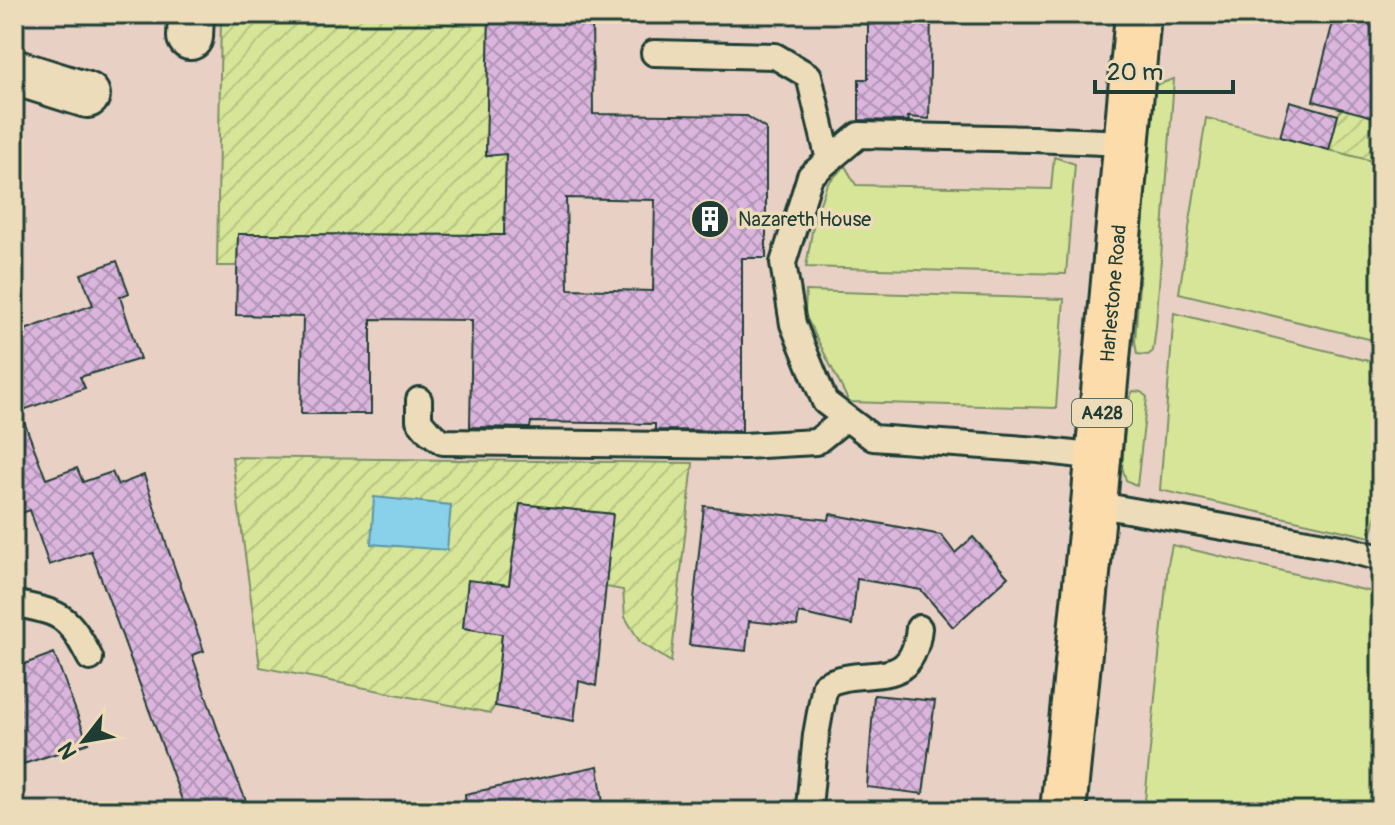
<svg xmlns="http://www.w3.org/2000/svg" width="1395" height="825" viewBox="0 0 1395 825" font-family="Pangolin,sans-serif">
	<style>
		.grass { fill: #d7e598; stroke: #7b9166; stroke-width: 2 }
		.garden { fill: url(#garden-furrows); stroke: #7b9166; stroke-width: 2 }
		.water { fill: #89d0ea; stroke: #5f95a1; stroke-width: 2 }
		.building { fill: url(#building-cross-hatch); stroke: #1f3d34; stroke-width: 2; fill-rule: evenodd }
		.lines { fill: none; stroke-linecap: round; stroke-linejoin: round }
		.lane-casing { stroke: #1f3d34; stroke-width: 30 }
		.street-casing { stroke: #1f3d34; stroke-width: 50 }
		.primary-casing { stroke: #1f3d34; stroke-width: 50 }
		.lane { stroke: #eddcb9; stroke-width: 24 }
		.street { stroke: #eddcb9; stroke-width: 44 }
		.primary { stroke: #fddcac; stroke-width: 44 }
		.labels { text-anchor: middle; stroke-width: 7; stroke-linejoin: round; paint-order: stroke }
		.shield { fill: #eddcb9; stroke: #5d6d5c; stroke-width: 2 }
		.shield-label { font-size: 18px; font-weight: bold; fill: #1f3d34 }
		.poi-label { font-size: 20px; fill: #1f3d34; stroke: #eddcb9; text-anchor: start }
		.street-label { font-size: 20px; fill: #1f3d34; stroke: #eddcb9 }
	</style>
	<defs>
		<pattern id="garden-furrows" width="10" height="10" patternUnits="userSpaceOnUse" patternTransform="scale(2)"><rect width="10" height="10" fill="#d7e598"/><path d="M-1 1l2-2M0 10L10 0M9 11l2-2" fill="none" stroke="#b8c584"/></pattern>
		<pattern id="building-cross-hatch" width="8" height="8" patternUnits="userSpaceOnUse" patternTransform="scale(2)"><rect width="8" height="8" fill="#dbb5de"/><path d="M0 0l8 8M0 8l8-8" fill="none" stroke="#b194b5"/></pattern>
	</defs>
	<rect width="100%" height="100%" fill="#e8d0c4"/>
	<filter id="ink" filterUnits="userSpaceOnUse"><feTurbulence type="fractalNoise" baseFrequency=".0125" numOctaves="2"/><feDisplacementMap in="SourceGraphic" scale="16" xChannelSelector="R" yChannelSelector="G"/><feConvolveMatrix kernelMatrix="1 2 1 2 8 2 1 2 1" color-interpolation-filters="sRGB"/></filter>
	<g filter="url(#ink)">
		<path class="grass" d="M1174,79L1156,327L1153,351L1148,355L1137,354L1135,342L1153,86Z
			M1206,118L1381,163V342L1179,293Z
			M1054,157L1075,164L1066,274L806,267L814,220L827,184L845,166L856,185L1051,189Z
			M806,291L1064,299L1056,408L849,402L805,315Z
			M1174,313L1381,364V494L1371,537L1160,490Z
			M1133,391L1141,392L1147,397L1137,486L1126,480L1122,467L1127,403Z
			M1172,545L1381,594V811H1144L1168,564Z"/>
		<path class="garden" d="M221,14H420V17L489,18L486,155L506,153L504,235L238,234L237,266H217Z
			M1342,108L1381,119V163L1329,150L1338,115Z
			M232,457L693,463L671,662L640,642L625,617L623,590L606,587L612,514L520,504L509,585L468,581L463,628L502,634L495,706L490,713L260,667Z"/>
		<path class="water" d="M374,497L451,505L447,550L371,544Z"/>
		<path class="building" d="M489,14H592L593,114L747,116L766,129V258H742V431L655,430V424L531,422L530,428L470,427L472,320L371,319V414H301L303,317L236,315L238,234L504,235L506,154L486,156ZM566,198L655,200L653,291L568,289Z
			M879,14H931L929,119L908,117L909,121L859,120V79H868V24L879,23Z
			M1335,14H1381V119L1313,101Z
			M1290,101L1338,115L1329,150L1280,137Z
			M117,261L129,293L120,297L140,359L80,377L85,388L20,411L46,479L77,468L83,482L112,472L118,485L144,475L168,549L204,651L192,655L221,739L250,811H186L91,551L49,565L30,510L14,516V334L93,305L81,274Z
			M520,504L613,514L596,686L579,681L574,721L495,706L502,634L463,628L468,580L509,585Z
			M704,506L829,520L830,514L941,535L955,553L973,537L1008,577L953,627L921,590L857,579L852,625L799,613L797,626L749,621L746,651L689,645Z
			M54,653L88,743L14,767V668Z
			M874,695L935,701L923,794L867,787Z
			M598,766L604,811H466L465,794Z"/>
		<g class="lines">
			<defs>
				<path id="lane" d="M654,53L775,56L809,76L829,160
					M419,400V420L429,432L443,442L744,446L816,442L846,418
					M1098,457L1039,450L873,438L825,402L793,324L783,263L810,176L859,135L1033,139L1126,143
					M1094,504L1341,548L1381,558
					M14,603C62,614 67,613 90,658
					M811,811L809,807L816,735L825,685C865,663 912,696 919,628"/>
				<path id="street" d="M190,37L191,14
					M14,72L87,95"/>
				<g id="primary">
					<path id="s1" d="M1063,811L1094,504L1138,14"/>
				</g>
			</defs>
			<use href="#lane" class="lane-casing"/>
			<use href="#street" class="street-casing"/>
			<use href="#primary" class="primary-casing"/>
			<use href="#lane" class="lane"/>
			<use href="#street" class="street"/>
			<use href="#primary" class="primary"/>
		</g>
	</g>
	<defs>
		<symbol id="building-disc" viewBox="-11 -11 22 22"><circle r="9.5" fill="#1f3d34" stroke="#eddcb9"/><path d="M-4-6H4V6H1V3H-1V6H-4ZM-2.5-4.3h1.7v1.8h-1.7ZM.8-4.3h1.7v1.8H.8ZM-2.5-1h1.7V.8h-1.7ZM.8-1h1.7V.8H.8Z" fill="#fff"/></symbol>
	</defs>
	<g fill-rule="evenodd">
		<use href="#building-disc" x="688" y="197" width="44" height="44"/>
	</g>
	<g class="labels">
		<rect class="shield" x="1072" y="399" width="60" height="28" rx="6"/>
		<g class="shield-label">
			<text x="1102" y="419">A428</text>
		</g>
		<g class="poi-label">
			<text x="738" y="226">Nazareth House</text>
		</g>
		<g class="street-label">
			<text dy="7" stroke="none"><textPath href="#s1" startOffset="520">Harlestone Road</textPath></text>
		</g>
	</g>
	<rect width="1395" height="825" fill="none" stroke="#eddcb9" stroke-width="48"/>
	<rect x="24" y="24" width="1347" height="777" fill="none" stroke="#1f3d34" stroke-width="3" filter="url(#ink)"/>
	<g transform="translate(84 741) rotate(239)" stroke="#eddcb9" stroke-width="6" paint-order="stroke">
	<path d="M0-6L14 30L0 20L-14 30Z" fill="#1f3d34"/>
	<text y="-12" font-size="22" font-weight="bold" text-anchor="middle" fill="#1f3d34">N</text>
	</g>
	<path d="M1095 80v12h138v-12" fill="none" stroke="#1f3d34" stroke-width="4"/>
	<text x="1107" y="80" font-size="24" fill="#1f3d34" stroke="#eddcb9" stroke-width="6" paint-order="stroke">20 m</text>
</svg>
